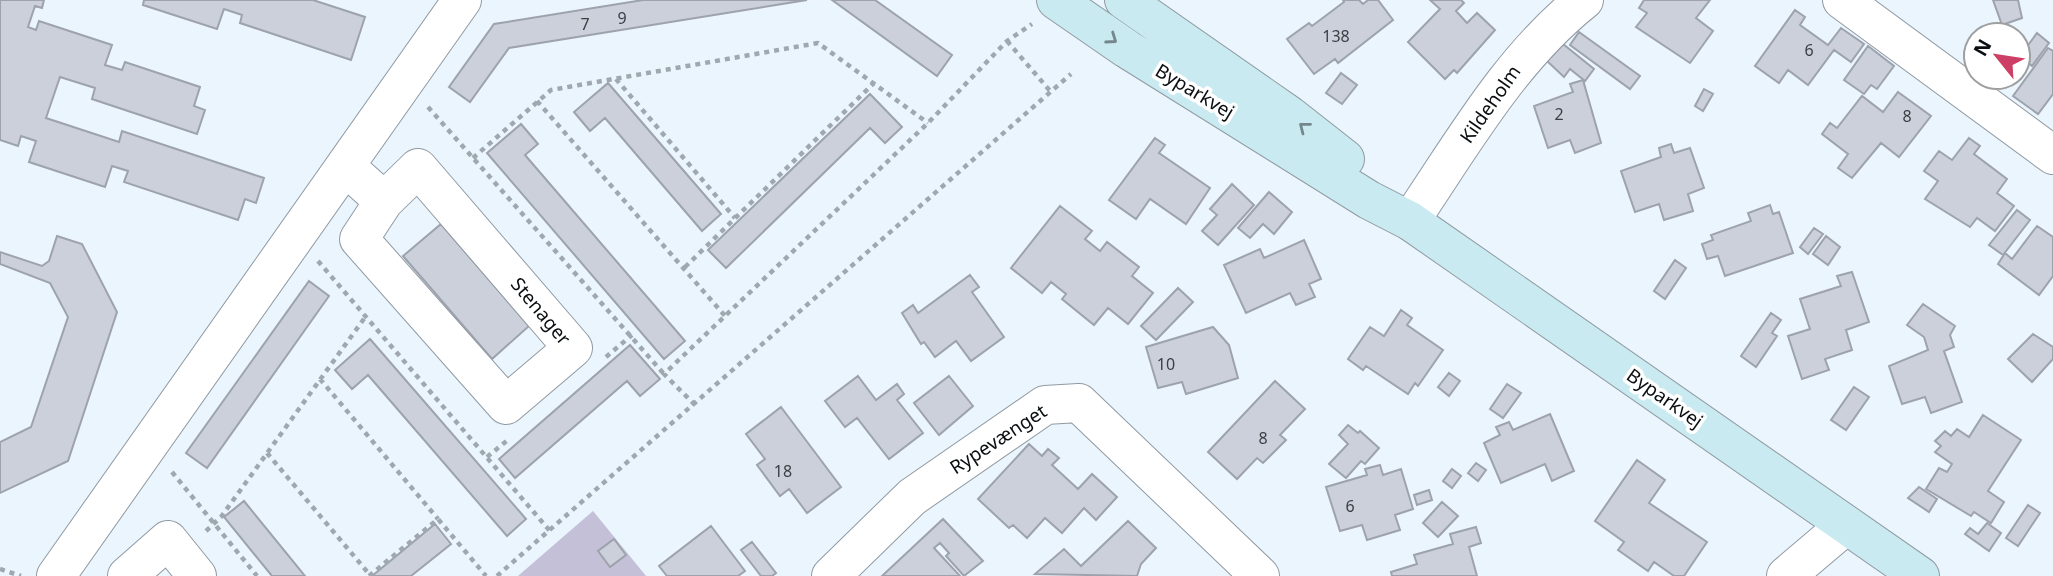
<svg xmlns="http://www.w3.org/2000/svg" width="2053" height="576" viewBox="0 0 2053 576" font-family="'Noto Sans',sans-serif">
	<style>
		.green { fill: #c3c0d8 }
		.building { fill: #cbd0db; stroke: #9ea2ad; stroke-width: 2 }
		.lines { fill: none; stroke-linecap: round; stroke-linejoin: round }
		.street-casing { stroke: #909aa2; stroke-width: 40 }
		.secondary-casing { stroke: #909aa2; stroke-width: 40 }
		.path { stroke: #9fa8ae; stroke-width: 4.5; stroke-dasharray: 5 5; stroke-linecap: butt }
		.street { stroke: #fff; stroke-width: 38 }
		.secondary { stroke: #c9eaf1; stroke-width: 38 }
		.oneway { stroke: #74878c }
		.labels { text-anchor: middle; stroke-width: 7; stroke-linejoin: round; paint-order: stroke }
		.number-label { font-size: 16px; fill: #3b3f44 }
		.street-label { font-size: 19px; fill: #0b0f11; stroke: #fff }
	</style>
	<rect width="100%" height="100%" fill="#eaf5fd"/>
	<path class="green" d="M593,511L646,576H518Z"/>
	<path class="building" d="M0,0H44L42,8L35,6L28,27L36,30L39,21L112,45L105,65L122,70L125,62L200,87L194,106L205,110L197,134L92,99L95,88L60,77L46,118L119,142L122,131L264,178L256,203L245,199L238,220L124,182L128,171L112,166L105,187L29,162L36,141L21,136L18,146L0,140Z
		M144,0H313L365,17L351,60L240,23L242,15L224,9L217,29L143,5Z
		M643,0H807L509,48L470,102L449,87L494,24Z
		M832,0H875L952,55L937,76Z
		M1343,0H1359L1363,4L1368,0H1378L1393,20L1338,63L1335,59L1314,74L1287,39L1309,23L1312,26L1344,2Z
		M1430,0H1461L1464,3L1456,11L1467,23L1477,13L1495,30L1457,73L1454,70L1445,79L1408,42L1440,9Z
		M1644,0H1710L1696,18L1713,31L1690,63L1636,27L1647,13L1639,8Z
		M1993,0H2018L2022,18L2002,25Z
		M1795,10L1805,17L1800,25L1828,45L1841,28L1864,44L1851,62L1834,50L1808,85L1788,70L1779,83L1755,66Z
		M1579,32L1640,76L1630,89L1570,45Z
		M2037,33L2049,43L2032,66L2020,56Z
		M1563,44L1594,69L1585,81L1570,69L1564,77L1547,61Z
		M1868,46L1894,66L1877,89L1871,85L1864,94L1844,80Z
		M2048,48L2053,51V94L2038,114L2013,96Z
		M1341,73L1357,85L1342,104L1326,93Z
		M1583,80L1601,143L1575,153L1570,140L1548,148L1534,106L1573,92L1570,84Z
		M608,83L721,214L702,231L605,118L590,131L574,112Z
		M1704,89L1713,94L1703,111L1695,106Z
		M1898,92L1931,116L1899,157L1881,143L1852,178L1838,168L1848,154L1822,134L1830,123L1837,128L1862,96L1883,112Z
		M870,94L902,127L885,143L870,128L726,268L708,250Z
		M521,124L538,144L525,155L685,341L664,359L487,153Z
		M1155,138L1165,145L1159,153L1210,188L1186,224L1150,199L1136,219L1109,200Z
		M1969,138L1980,146L1974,154L2007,179L1997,193L2014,206L1995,231L1977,218L1970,227L1925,199L1938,181L1924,171L1939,151L1952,160Z
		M1671,144L1674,153L1690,148L1704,188L1688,194L1693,211L1664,220L1659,204L1635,212L1621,171L1661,157L1659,148Z
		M1232,184L1254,205L1218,245L1202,231L1217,215L1210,209Z
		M1269,192L1292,212L1274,234L1263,224L1250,238L1238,228Z
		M1770,205L1773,214L1779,212L1793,253L1725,276L1718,256L1707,259L1702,244L1713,240L1711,235L1751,221L1748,213Z
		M1060,206L1092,231L1085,239L1100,251L1107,242L1139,267L1132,276L1153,293L1128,324L1108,308L1094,325L1062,299L1066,294L1051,282L1042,293L1011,268Z
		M2017,210L2030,220L2003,255L1989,245Z
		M441,224L529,326L492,359L403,256Z
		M2037,226L2053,237V276L2039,295L1998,264L2005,253L2012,259Z
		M1814,228L1823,234L1808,254L1800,247Z
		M57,236L82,244L117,312L68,461L0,493V442L31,427L68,317L50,283L0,264V252L42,266L49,261Z
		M1826,236L1840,247L1828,265L1813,254Z
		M1304,240L1321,279L1309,284L1315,297L1296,305L1290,293L1246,313L1224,265L1260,249L1264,258Z
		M1675,260L1686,268L1665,299L1654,291Z
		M1852,272L1869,322L1846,330L1852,350L1825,359L1829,370L1802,379L1788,336L1810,329L1800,299L1841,286L1837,276Z
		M970,275L979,287L972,292L1004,337L971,361L956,341L935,357L924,342L921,344L902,313L913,305L918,313Z
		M309,281L329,296L207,468L186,453Z
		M1178,288L1193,302L1156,340L1141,326Z
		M1923,304L1955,326L1950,335L1954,347L1944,351L1962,402L1931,413L1925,397L1902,404L1889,366L1928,350L1924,337L1907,325Z
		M1401,310L1412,318L1407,325L1443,350L1418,386L1415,383L1408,394L1366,366L1363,370L1348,359L1370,327L1384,336Z
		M1771,313L1781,320L1772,333L1777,336L1756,367L1741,356Z
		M1213,327L1229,345L1238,378L1186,394L1182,382L1158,388L1146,347Z
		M2033,334L2053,347V359L2032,382L2008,359Z
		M370,339L526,519L507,536L368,375L352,389L335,370Z
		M630,345L660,379L640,396L627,381L515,478L499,459Z
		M1449,373L1460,381L1449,396L1438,387Z
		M858,376L876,400L897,384L904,394L897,400L923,433L889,459L857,418L845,427L825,401Z
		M949,376L973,406L939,435L914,403Z
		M1275,381L1305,409L1280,435L1286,440L1263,463L1257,458L1237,479L1208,452Z
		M1507,384L1521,393L1503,418L1490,409Z
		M1854,387L1869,397L1846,430L1831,420Z
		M781,407L841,487L807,513L789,489L780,496L757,465L765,459L746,434Z
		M1550,414L1574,471L1552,481L1545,464L1501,483L1484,443L1500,435L1496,427L1509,422L1513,430Z
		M1983,415L2021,440L1988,491L2004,502L1991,523L1974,512L1971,516L1926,489L1939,468L1947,472L1952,464L1935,452L1941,446L1935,441L1945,431L1951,436L1957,429L1969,437Z
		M1348,425L1358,433L1360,431L1379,448L1365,464L1361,461L1346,478L1329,464L1348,444L1339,435Z
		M1029,444L1042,456L1048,449L1059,458L1052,465L1078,489L1092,474L1117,497L1096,520L1084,508L1062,533L1045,518L1027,538L1013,525L1009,528L978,499Z
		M1637,460L1665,480L1649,503L1707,542L1684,576H1674L1654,562L1648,571L1618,550L1624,542L1595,521Z
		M1476,463L1486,470L1478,481L1468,473Z
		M1380,465L1383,475L1401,469L1413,509L1395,515L1400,530L1367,540L1362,525L1340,531L1326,487L1367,475L1365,469Z
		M1452,469L1461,476L1452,488L1443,481Z
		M1919,487L1937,499L1929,512L1908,498Z
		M1429,490L1432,500L1417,505L1414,495Z
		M244,501L305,576H272L224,517Z
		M1442,502L1458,516L1438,537L1423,523Z
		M2028,505L2040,513L2018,546L2006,538Z
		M943,519L983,561L964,576L946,556L949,553L940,543L934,548L960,576H882Z
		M1128,521L1156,548L1141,564L1137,576L1035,574L1064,549L1081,566Z
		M1987,523L2001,533L1989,551L1965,534L1970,528L1978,534Z
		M435,524L451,544L411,576H372Z
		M711,526L745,571L738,576H667L659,566Z
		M1476,527L1481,543L1469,547L1477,576H1392L1391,572L1417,564L1414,555L1453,544L1450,534Z
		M614,539L626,555L610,567L598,551Z
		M752,542L776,573L772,576H761L741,550Z"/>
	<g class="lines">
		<defs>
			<path id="street" d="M1842,0L2053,155
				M345,166L384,201L359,239L506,405L573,348L418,168L384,201
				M1410,221C1463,143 1510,59 1584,0
				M56,576L462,0
				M127,576L168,540L197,576
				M831,576L912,497L1045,405L1079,403L1260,576
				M1786,576L1846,525"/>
			<path id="secondary" d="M1056,0L1127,49L1369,200L1410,221L1920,576
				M1124,0L1289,115L1345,159"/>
		</defs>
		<use href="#street" class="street-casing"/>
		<use href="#secondary" class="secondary-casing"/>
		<path class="path" d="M1007,41L1051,92
			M616,79L735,218
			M537,101L726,317
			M428,107L664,374
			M473,158L551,90L818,43L928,123
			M318,261L550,531
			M685,267L874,83
			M606,357L632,335
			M320,379L438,519
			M695,405L664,374L928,123L1007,41L1032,24
			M267,453L370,575
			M487,457L509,439
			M172,472L257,576
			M206,531L221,517L366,316
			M0,569L21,576
			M369,576L438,519L486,576
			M497,576L1071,74"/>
		<use href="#street" class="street"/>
		<use href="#secondary" class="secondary"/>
	</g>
	<defs><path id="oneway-chevron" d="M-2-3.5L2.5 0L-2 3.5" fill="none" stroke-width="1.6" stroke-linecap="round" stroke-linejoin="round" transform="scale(1.75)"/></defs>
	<g class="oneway">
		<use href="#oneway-chevron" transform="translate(1112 39) rotate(35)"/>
		<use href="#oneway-chevron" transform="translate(1304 127) rotate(-142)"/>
	</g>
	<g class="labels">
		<g class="number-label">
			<text x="622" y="24">9</text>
			<text x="585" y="30">7</text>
			<text x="1336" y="42">138</text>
			<text x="1809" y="56">6</text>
			<text x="1559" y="120">2</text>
			<text x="1907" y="122">8</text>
			<text x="1166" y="370">10</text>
			<text x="1263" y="444">8</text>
			<text x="783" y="477">18</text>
			<text x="1350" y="512">6</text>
		</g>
		<g class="street-label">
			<text transform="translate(1195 91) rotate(31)" y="7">Byparkvej</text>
			<text transform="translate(1490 104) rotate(-55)" y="7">Kildeholm</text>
			<text transform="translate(541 311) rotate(50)" y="7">Stenager</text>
			<text transform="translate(1665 398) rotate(35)" y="7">Byparkvej</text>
			<text transform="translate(998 439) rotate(-33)" y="7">Rypevænget</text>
		</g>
	</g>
	<g transform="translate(1997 56) rotate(300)"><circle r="33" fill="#ffffff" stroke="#9d9fa0" stroke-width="2"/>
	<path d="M0-5L12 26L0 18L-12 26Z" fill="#ce3f65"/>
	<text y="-10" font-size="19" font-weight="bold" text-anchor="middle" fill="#0b0f11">N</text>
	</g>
</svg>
